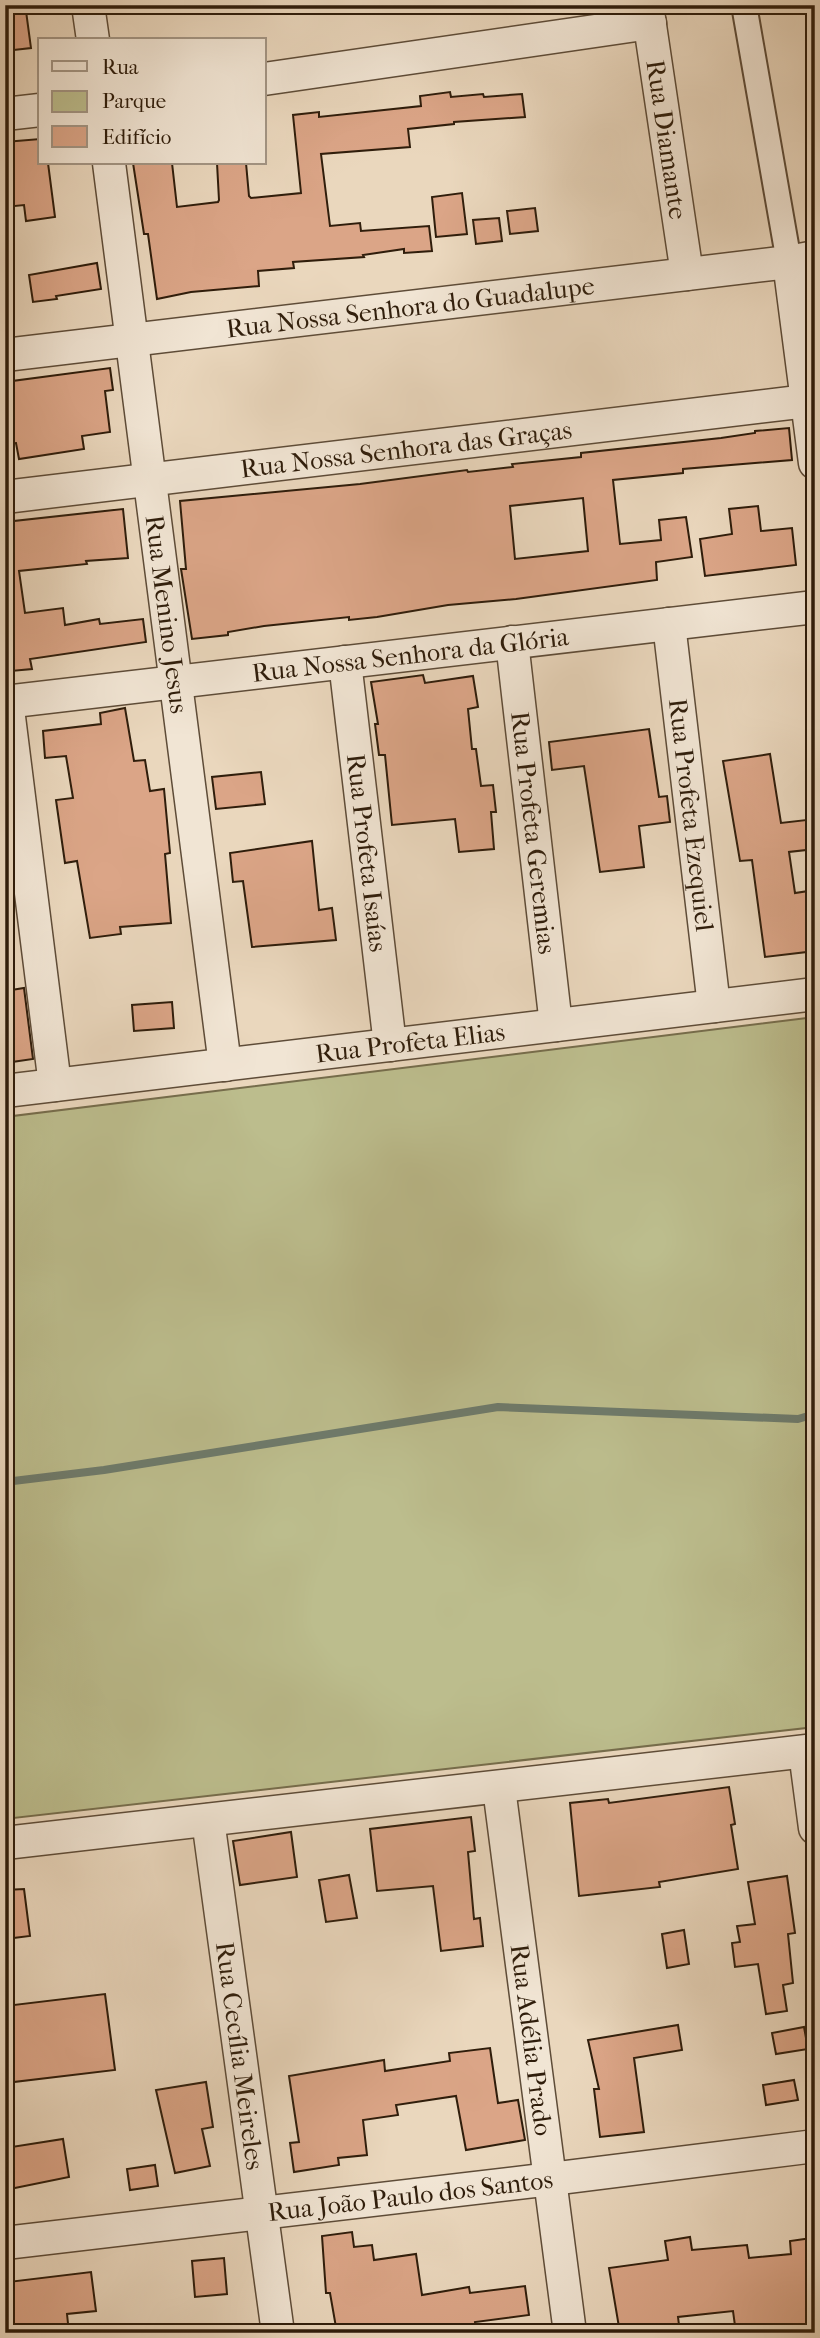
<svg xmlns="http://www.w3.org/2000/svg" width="820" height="2338" viewBox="0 0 820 2338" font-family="'IM FELL French Canon',serif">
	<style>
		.green { fill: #bcbd8d; stroke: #766d4c; stroke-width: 2 }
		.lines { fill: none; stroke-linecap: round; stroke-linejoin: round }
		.stream { stroke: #6e7b6c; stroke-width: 8 }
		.building { fill: #dba587; stroke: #2f1d0b; stroke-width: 2; fill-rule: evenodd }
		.pedestrian-casing { stroke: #5e4c38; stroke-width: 28 }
		.minor-casing { stroke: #5e4c38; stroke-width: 35 }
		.pedestrian { stroke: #f1e5d4; stroke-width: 24 }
		.minor { stroke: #f1e5d4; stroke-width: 32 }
		.labels { text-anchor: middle; stroke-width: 5; stroke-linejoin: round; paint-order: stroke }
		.street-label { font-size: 26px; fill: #2f1d0b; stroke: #f1e5d4 }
	</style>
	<rect width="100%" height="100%" fill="#ead7bd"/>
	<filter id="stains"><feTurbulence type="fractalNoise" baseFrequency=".00286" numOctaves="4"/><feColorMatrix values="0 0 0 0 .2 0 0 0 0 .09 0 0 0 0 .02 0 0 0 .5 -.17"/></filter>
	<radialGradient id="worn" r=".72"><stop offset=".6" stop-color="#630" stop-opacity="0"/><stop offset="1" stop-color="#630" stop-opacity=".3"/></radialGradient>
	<path class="green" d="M815,1017V1727L5,1819V1117Z"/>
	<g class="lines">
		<path class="stream" d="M5,1482L104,1470L498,1407L798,1419L815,1414"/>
	</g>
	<path class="building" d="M26,11L31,48L5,51V14Z
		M450,92L451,97L483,94L484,97L522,94L525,117L454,122V124L408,129L410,147L321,154L330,226L360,223L361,231L429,226L432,251L404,253V249L363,255L364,257L293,262L294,268L258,271L259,286L191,292L157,299L148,234H144L133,163H172L177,207L218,202L219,200L217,163H246L249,196L251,198L301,193L293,115L319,112V117L421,106L420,96Z
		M40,139V163H48L55,217L26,221L24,205L5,207V142Z
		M462,193L467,234L436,237L432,197Z
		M535,208L538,231L510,234L507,211Z
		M499,218L502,241L476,244L473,220Z
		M97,263L101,289L56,296L57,299L33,302L29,275Z
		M110,368L113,390L105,391L110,432L82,436L84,449L19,459L16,443L5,444V382Z
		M789,428L792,460L683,469V473L613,480L620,544L661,540L659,520L686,517L692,557L656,562L657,580L516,599L448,605L377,617L349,620V617L264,626L228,632V635L192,639L181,569H186L180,501L360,484L467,470L468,472L513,467L512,464L581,457V453L721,438L755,433V431ZM583,498L588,551L515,559L510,506Z
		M758,506L761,531L792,528L796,565L705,576L700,539L732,534L729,509Z
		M123,509L128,558L86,561L87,564L19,571L25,613L63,608L65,625L99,619L100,624L143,619L146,642L30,659L32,669L11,671L5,624V522Z
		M423,675L425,683L473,676L478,707L468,709L472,749H476L481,786L493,785L496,812H491L494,849L459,852L455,819L392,825L385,755H379L375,724H378L371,682Z
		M125,708L134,761L145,760L150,791L164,789L170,853L165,854L171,923L120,927L121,934L90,938L77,861L65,863L56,800L73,798L66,756L45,758L43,731L101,724L100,713Z
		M649,729L659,797L667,796L670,822L639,826L644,867L600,872L584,766L552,770L549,742Z
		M770,754L781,823L815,819V849L789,852L795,893L815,890V951L765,957L752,860L740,861L723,761Z
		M261,772L265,804L216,809L212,777Z
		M312,841L319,910L332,908L336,940L252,947L243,881L233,882L230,853Z
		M24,988L33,1059L5,1063V991Z
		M172,1002L174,1028L134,1031L132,1005Z
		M729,1787L735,1824L731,1825L738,1869L659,1882L660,1887L579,1896L570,1803L608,1799L609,1803Z
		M471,1817L475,1851L468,1852L474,1919L480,1918L483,1946L441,1951L433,1886L377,1891L370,1829Z
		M291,1832L297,1877L240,1885L233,1841Z
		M349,1875L357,1918L326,1922L319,1880Z
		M787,1876L795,1933L788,1934L793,1983L783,1985L787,2011L766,2014L758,1964L735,1967L732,1943L740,1942L737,1926L755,1924L748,1882Z
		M24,1889L30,1936L5,1939V1890Z
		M684,1930L689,1964L667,1968L662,1934Z
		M105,1994L115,2070L5,2083V2055H11L5,2006Z
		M678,2025L682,2050L634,2058L644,2132L600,2137L594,2089H599L588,2040Z
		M804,2027L808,2049L776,2054L772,2033Z
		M490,2048L498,2103L518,2100L525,2140L466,2150L456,2096L396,2105L398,2115L363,2120L367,2155L338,2158L339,2165L294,2172L290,2143L299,2142L289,2076L384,2060L385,2071L450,2061L449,2053Z
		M794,2080L798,2100L766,2105L763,2085Z
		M206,2082L213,2127L202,2129L210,2166L175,2173L156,2090Z
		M63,2139L69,2177L5,2190V2148Z
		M155,2165L158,2186L130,2190L127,2169Z
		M352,2232L354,2247L372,2245L374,2260L416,2254L422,2295L469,2287L470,2293L525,2286L529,2315L475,2322L476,2330L456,2333H337L330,2293H326L322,2236Z
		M690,2237L692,2250L747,2245L749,2258L791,2254L790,2241L812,2238L815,2261V2323L736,2333L733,2311L678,2317L680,2333H620L609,2268L668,2260L665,2241Z
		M224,2258L227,2294L195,2297L192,2261Z
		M91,2272L96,2311L67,2314L69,2333H15L8,2282Z"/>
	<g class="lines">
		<defs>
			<path id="pedestrian" d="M744,5L789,262"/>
			<g id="minor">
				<path d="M88,5L93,40"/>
				<path id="s1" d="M647,5L687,274"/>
				<path d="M264,79L650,23"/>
				<path d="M5,114L40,110"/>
				<path id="s2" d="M109,163L225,1065"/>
				<path d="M789,262L815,463"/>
				<path id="s3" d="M5,355L789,262L815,257"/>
				<path id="s4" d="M5,497L807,401"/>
				<path id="s5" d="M669,624L714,1006"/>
				<path id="s6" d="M512,642L556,1025"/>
				<path id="s7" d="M345,662L390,1045"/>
				<path d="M7,701L55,1085"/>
				<path id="s8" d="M5,702L815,607"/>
				<path id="s9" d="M5,1091L815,994"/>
				<path d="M805,1752L815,1828"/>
				<path id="s10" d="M499,1788L570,2333"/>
				<path id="s11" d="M208,1820L278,2333"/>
				<path d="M5,1843L815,1750"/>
				<path id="s12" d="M5,2243L551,2179L815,2146"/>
			</g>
		</defs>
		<use href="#pedestrian" class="pedestrian-casing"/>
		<use href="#minor" class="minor-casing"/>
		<use href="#pedestrian" class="pedestrian"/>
		<use href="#minor" class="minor"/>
	</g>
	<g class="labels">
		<g class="street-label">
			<text dy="9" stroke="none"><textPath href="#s1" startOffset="136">Rua Diamante</textPath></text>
			<text dy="9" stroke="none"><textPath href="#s3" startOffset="408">Rua Nossa Senhora do Guadalupe</textPath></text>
			<text dy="9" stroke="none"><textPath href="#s4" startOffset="404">Rua Nossa Senhora das Graças</textPath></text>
			<text dy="9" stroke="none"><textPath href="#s2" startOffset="455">Rua Menino Jesus</textPath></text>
			<text dy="9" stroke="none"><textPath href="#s8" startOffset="408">Rua Nossa Senhora da Glória</textPath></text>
			<text dy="9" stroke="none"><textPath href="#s5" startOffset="192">Rua Profeta Ezequiel</textPath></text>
			<text dy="9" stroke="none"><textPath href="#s6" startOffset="192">Rua Profeta Geremias</textPath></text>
			<text dy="9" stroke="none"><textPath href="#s7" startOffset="192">Rua Profeta Isaías</textPath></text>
			<text dy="9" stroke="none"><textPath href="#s9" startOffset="408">Rua Profeta Elias</textPath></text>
			<text dy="9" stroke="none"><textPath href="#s10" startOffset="254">Rua Adélia Prado</textPath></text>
			<text dy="9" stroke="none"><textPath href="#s11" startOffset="238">Rua Cecília Meireles</textPath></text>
			<text dy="9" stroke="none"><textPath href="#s12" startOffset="408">Rua João Paulo dos Santos</textPath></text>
		</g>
	</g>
	<rect width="820" height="2338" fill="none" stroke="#ead7bd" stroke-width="28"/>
	<rect x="7" y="7" width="806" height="2324" fill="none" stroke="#2f1d0b" stroke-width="3.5"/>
	<rect x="14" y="14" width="792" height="2310" fill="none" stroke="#2f1d0b" stroke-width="2"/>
	<rect x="38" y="38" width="228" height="126" fill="#f1e5d4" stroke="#a39584" stroke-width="2"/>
	<rect x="52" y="61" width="35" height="10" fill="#f1e5d4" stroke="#a39584" stroke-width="2"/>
	<text x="102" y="74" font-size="21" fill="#2f1d0b">Rua</text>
	<rect x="52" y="91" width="35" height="21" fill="#bcbd8d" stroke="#a39584" stroke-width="2"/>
	<text x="102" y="108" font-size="21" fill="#2f1d0b">Parque</text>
	<rect x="52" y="126" width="35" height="21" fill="#dba587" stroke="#a39584" stroke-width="2"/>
	<text x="102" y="144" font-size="21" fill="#2f1d0b">Edifício</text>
	<rect width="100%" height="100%" filter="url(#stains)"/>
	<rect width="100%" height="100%" fill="url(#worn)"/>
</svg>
